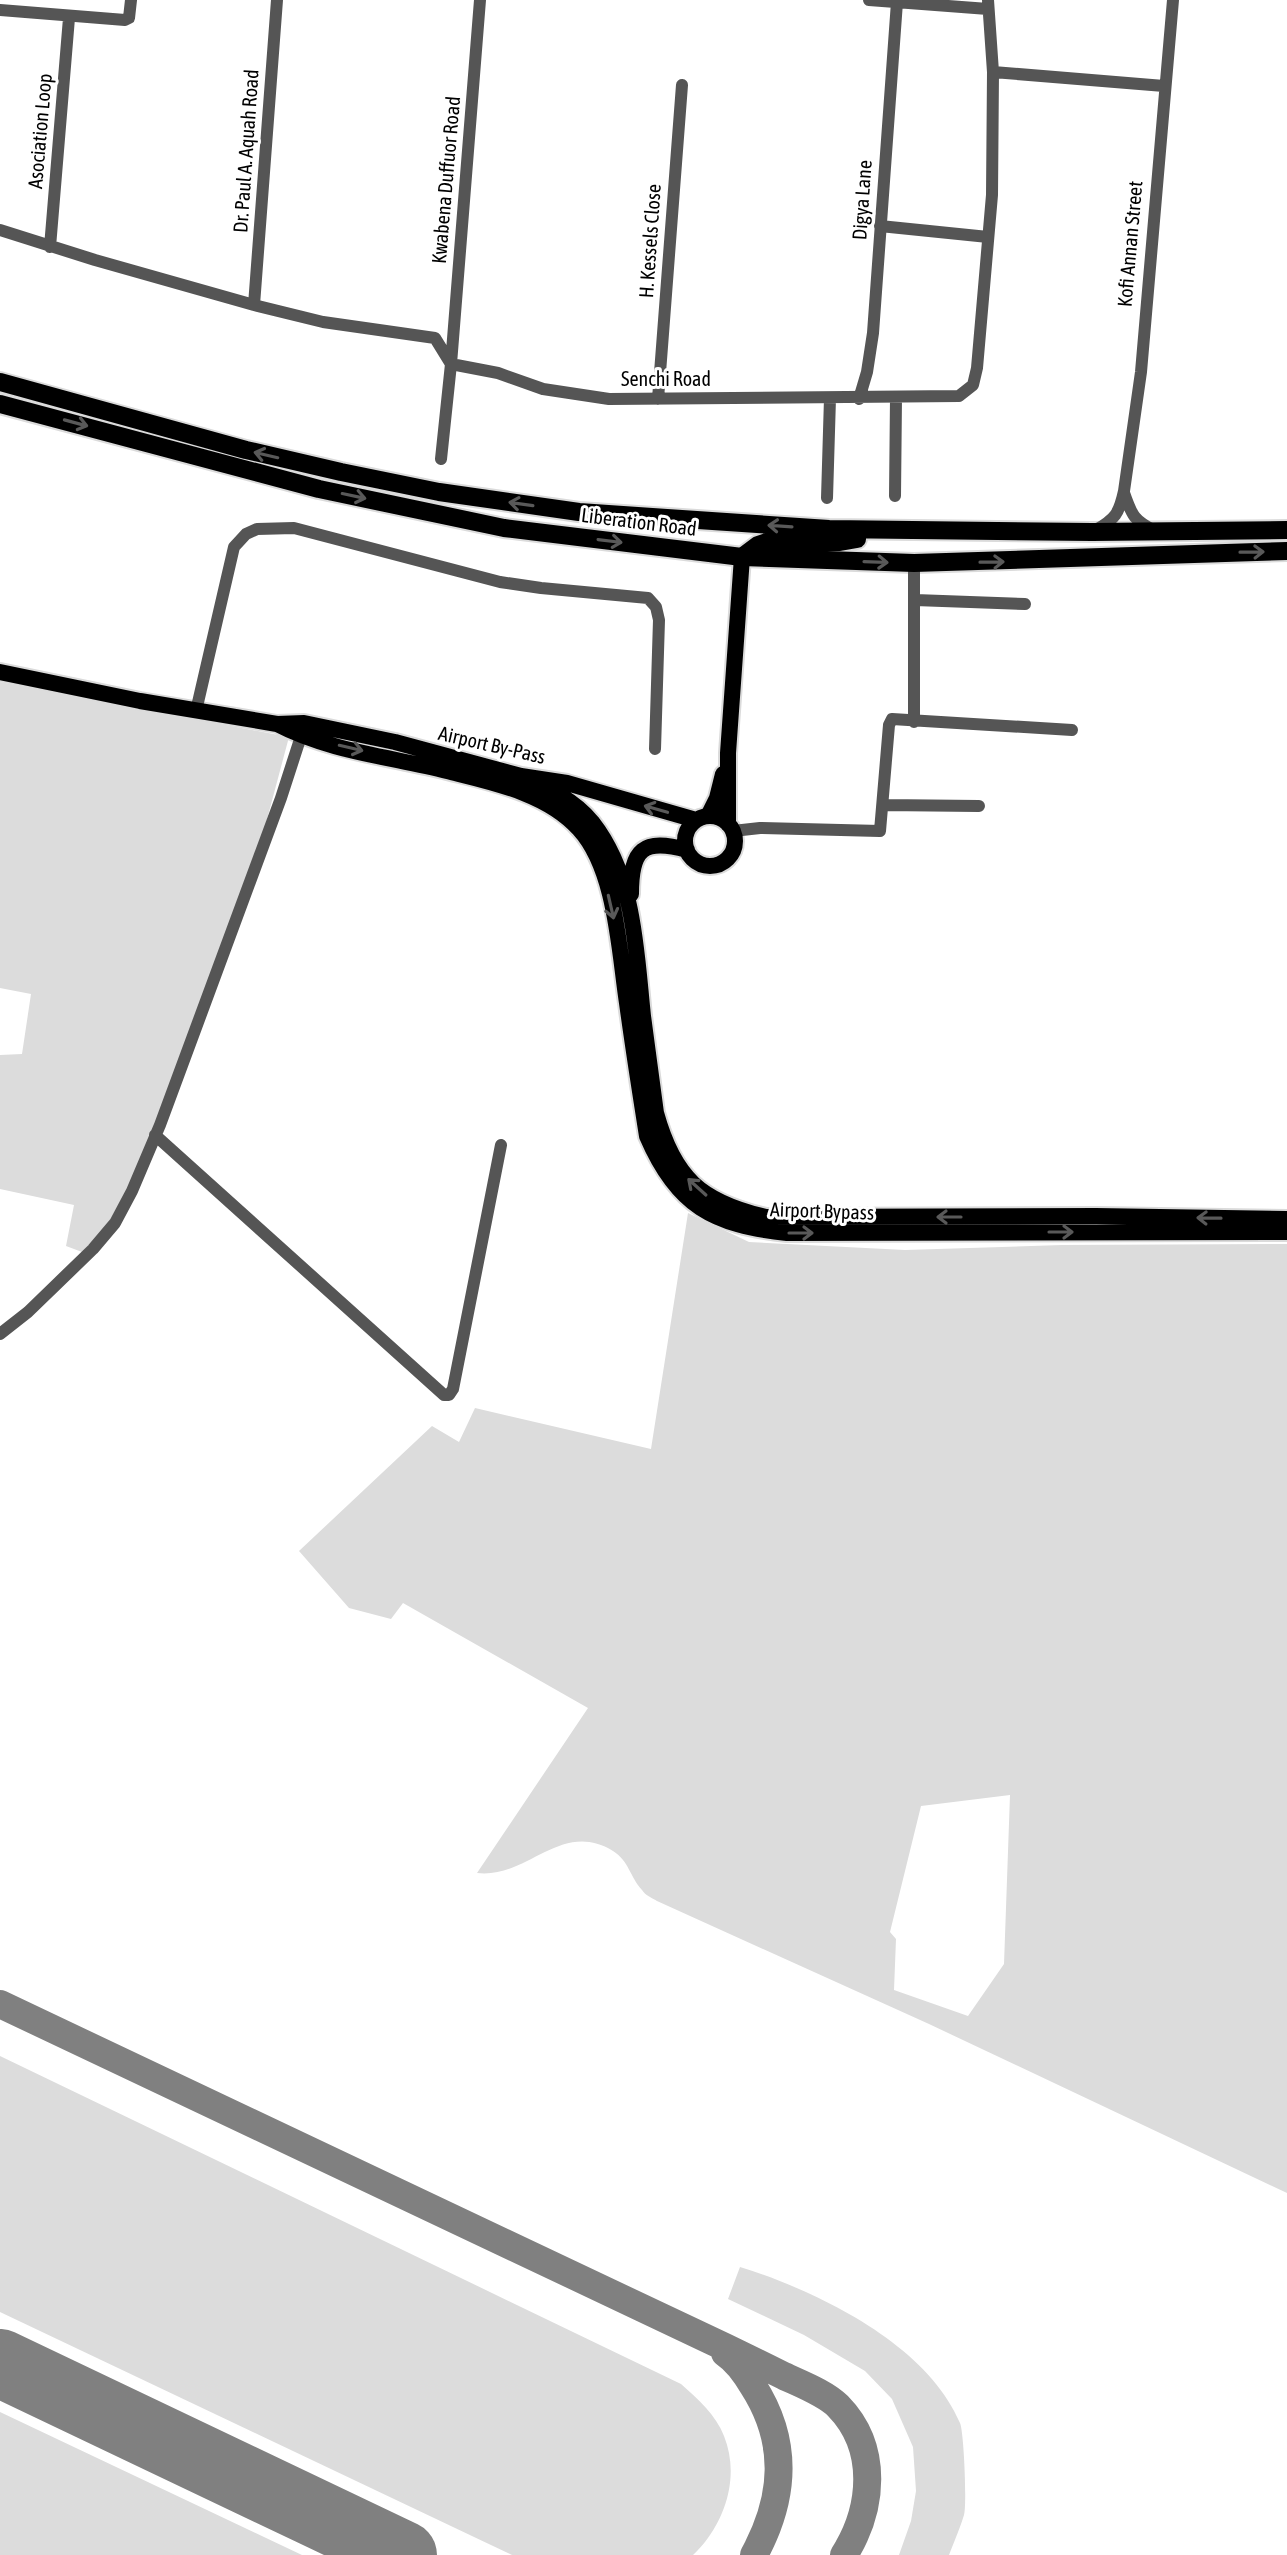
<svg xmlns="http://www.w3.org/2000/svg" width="1287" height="2555" viewBox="0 0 1287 2555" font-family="'Asap Condensed',sans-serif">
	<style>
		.green { fill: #dcdcdc; fill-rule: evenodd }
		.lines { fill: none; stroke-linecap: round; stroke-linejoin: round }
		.taxiway { stroke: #808080; stroke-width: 28 }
		.runway { stroke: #808080; stroke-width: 68 }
		.major-casing { stroke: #dbdbdb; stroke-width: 20 }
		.highway-casing { stroke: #dbdbdb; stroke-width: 22 }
		.minor { stroke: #555; stroke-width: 12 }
		.major { stroke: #000; stroke-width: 16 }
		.highway { stroke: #000; stroke-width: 18 }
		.oneway { stroke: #595959 }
		.labels { text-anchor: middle; stroke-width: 6; stroke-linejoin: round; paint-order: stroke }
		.street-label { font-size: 20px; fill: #000; stroke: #fff }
	</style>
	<rect width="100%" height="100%" fill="#fff"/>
	<path class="green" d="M0,682L289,737L246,898L143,1161L106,1227L82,1252L66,1246L74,1205L0,1189V1055L22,1054L31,994L0,988Z
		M688,1213L749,1242L905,1250L1062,1245L1287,1244V2193L929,2024L657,1901C652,1898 645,1895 642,1890C630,1877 629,1861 613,1851C561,1819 528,1879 477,1873L588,1708L403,1603L391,1619L349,1608L299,1551L432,1426L459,1442L475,1408L651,1449ZM1010,1795L1004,1964L968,2016L894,1990L896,1939L890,1932L921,1806Z
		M0,2056L681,2384C698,2399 716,2415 724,2436C741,2478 724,2526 693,2555H512L0,2312Z
		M740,2267C817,2291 927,2344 960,2423C964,2432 967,2505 964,2515C960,2528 954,2542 949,2555H899L911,2521L916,2491L913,2447L892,2399L865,2371L804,2335L728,2299Z
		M0,2412L302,2555H0Z"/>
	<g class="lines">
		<path class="taxiway" d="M0,2004L695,2333C725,2347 754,2361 784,2376C801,2384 825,2393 838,2406C879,2448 873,2509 844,2555
			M725,2353C737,2361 746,2374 753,2386C789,2442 785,2498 754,2555"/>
		<path class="runway" d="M0,2363L403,2555"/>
		<defs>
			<path id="major" d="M0,672L140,701L277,724L304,723L395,742L521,776L567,783L696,820
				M277,724C328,751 391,757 447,771C491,782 547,793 579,829C616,869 619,951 627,1003C633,1047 640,1092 647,1136C677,1206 713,1225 787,1233L1287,1232
				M521,776C547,787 574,800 592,822C635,877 636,950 643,1016C647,1048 652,1081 656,1113C674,1178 701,1202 766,1217L1096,1216L1287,1219
				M708,816L717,798L723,774
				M685 841a25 25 0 1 1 50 0a25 25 0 1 1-50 0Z
				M728,824V753L742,557
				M631,894C631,849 643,838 687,850"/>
			<path id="highway" d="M0,382L246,450L341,472L439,492L579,512L829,529L1092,532L1287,530
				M0,404L319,489L504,528L742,557L914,563L1287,551
				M742,557L758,545L767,542H840L857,539"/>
		</defs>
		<use href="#major" class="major-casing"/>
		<use href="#highway" class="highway-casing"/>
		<path class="minor" d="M869,0L988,9
			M0,10L125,20L129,18L131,0
			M993,72L1164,86
			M880,226L988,237
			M0,230L95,260L254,305L323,322L435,338L451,364L498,373L543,389L609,399L959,396L973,385L977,368L992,195L993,72L988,0
			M50,247L69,18
			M254,305L277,0
			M658,399L682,85
			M859,399L867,372L873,333L897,2
			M441,459L451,364L480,0
			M1124,493C1132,514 1132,519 1153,530
			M895,496L896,398
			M827,498L830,398
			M1096,530C1115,519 1119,514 1124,491L1141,372L1173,0
			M915,600L1025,604
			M196,711L234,547L246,534L257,529L294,528L500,582L541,588L648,598L656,607L659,620L655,749
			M914,722V563
			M883,805L979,806
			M733,831L760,828L880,831L889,725L892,719L1072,730
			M155,1135L444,1395H449L453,1389L501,1145
			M0,1334L28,1312L93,1249L115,1223L132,1191L160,1125L281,798L303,730"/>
		<use href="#major" class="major"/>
		<use href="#highway" class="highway"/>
	</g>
	<defs><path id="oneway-shaft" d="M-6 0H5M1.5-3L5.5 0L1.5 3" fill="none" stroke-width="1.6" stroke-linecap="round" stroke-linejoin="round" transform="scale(2)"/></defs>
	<g class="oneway">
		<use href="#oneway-shaft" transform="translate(76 423) rotate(15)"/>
		<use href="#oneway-shaft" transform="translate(266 455) rotate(-167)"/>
		<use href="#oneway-shaft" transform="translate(354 496) rotate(12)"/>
		<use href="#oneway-shaft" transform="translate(521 504) rotate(-172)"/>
		<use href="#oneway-shaft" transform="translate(780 526) rotate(-176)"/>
		<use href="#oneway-shaft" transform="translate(610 541) rotate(7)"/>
		<use href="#oneway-shaft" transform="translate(1252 552) rotate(-1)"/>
		<use href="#oneway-shaft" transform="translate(876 562) rotate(2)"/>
		<use href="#oneway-shaft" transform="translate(992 562) rotate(-1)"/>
		<use href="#oneway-shaft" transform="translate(351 748) rotate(13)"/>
		<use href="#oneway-shaft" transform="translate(656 809) rotate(-164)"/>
		<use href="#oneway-shaft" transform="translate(611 907) rotate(77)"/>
		<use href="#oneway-shaft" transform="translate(697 1187) rotate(-138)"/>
		<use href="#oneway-shaft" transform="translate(949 1217) rotate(180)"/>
		<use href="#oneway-shaft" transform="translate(1209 1218) rotate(-179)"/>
		<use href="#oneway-shaft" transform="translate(1061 1232)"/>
		<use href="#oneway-shaft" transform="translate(801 1233)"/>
	</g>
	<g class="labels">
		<g class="street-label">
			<text transform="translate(40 131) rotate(-85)" y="7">Asociation Loop</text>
			<text transform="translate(246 151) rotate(-86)" y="7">Dr. Paul A. Aquah Road</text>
			<text transform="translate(446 180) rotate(-85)" y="7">Kwabena Duffuor Road</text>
			<text transform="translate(862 200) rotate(-86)" y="7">Digya Lane</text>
			<text transform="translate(650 241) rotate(-86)" y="7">H. Kessels Close</text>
			<text transform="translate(1130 244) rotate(-85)" y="7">Kofi Annan Street</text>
			<text x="666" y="386">Senchi Road</text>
			<text transform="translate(639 522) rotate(7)" y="7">Liberation Road</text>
			<text transform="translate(492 745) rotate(13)" y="7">Airport By-Pass</text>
			<text transform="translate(822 1211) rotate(2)" y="7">Airport Bypass</text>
		</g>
	</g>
</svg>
